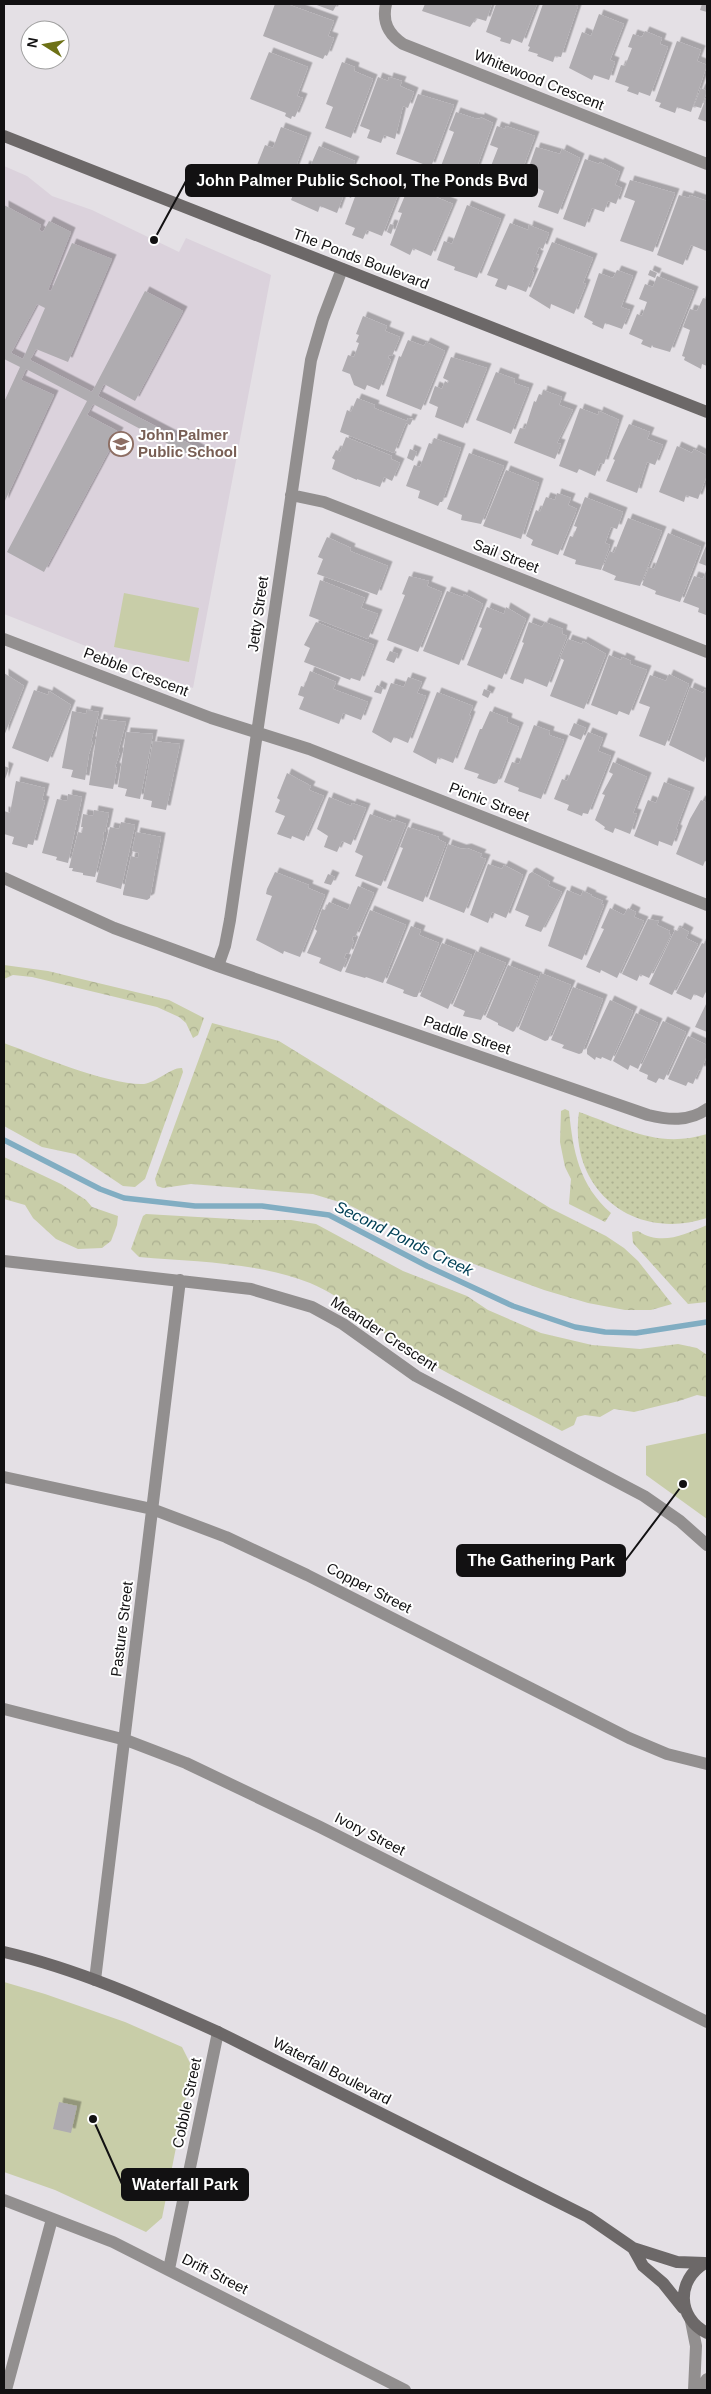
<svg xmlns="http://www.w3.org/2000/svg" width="711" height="2394" viewBox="0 0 711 2394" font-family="Arial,sans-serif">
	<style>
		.built { fill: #dbd2dc }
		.grass { fill: url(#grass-dots) }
		.forest { fill: url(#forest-crowns) }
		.green { fill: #c8cda8 }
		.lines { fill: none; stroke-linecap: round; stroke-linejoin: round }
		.stream { stroke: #81adc2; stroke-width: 5.5 }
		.building { fill: #afacb0; fill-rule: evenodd; filter: url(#shadow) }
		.street { stroke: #928f8f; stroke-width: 12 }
		.secondary { stroke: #6c6868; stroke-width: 12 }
		.labels { text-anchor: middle; stroke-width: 4; stroke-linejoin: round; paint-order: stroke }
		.street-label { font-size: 15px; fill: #121112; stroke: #fff }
		.education-label { font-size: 15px; font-weight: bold; fill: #785e54; stroke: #fff; text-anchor: start }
		.water-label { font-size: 16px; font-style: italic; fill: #003f55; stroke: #fff }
		.leader { fill: none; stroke: #121112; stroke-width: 2 }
		.callout-dot { fill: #121112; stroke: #fff; stroke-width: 2 }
		.callout { fill: #121112; stroke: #121112; stroke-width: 2 }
		.callout-label { font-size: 16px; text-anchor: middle; font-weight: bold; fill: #fff }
	</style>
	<defs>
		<pattern id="grass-dots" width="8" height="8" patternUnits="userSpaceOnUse" patternTransform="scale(1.25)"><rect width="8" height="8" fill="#c8cda8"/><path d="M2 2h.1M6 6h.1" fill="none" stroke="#abaf90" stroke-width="1.8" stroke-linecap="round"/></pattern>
		<pattern id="forest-crowns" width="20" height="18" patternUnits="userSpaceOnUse" patternTransform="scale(1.25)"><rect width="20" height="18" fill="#c8cda8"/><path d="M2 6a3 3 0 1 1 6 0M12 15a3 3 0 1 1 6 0" fill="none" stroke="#abaf90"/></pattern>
		<filter id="shadow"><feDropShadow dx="4.5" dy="-4.5" stdDeviation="0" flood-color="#0004"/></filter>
	</defs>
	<rect width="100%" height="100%" fill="#e4e0e5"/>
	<path class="built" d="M4,166L27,176L52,196L92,210L179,252L186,238L271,275L193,688L4,614Z"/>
	<path class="grass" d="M579,1112C625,1128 658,1149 707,1134V1218C634,1242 568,1190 579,1112Z"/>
	<path class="forest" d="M4,965L48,971L169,1000L204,1018L198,1035L193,1038L186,1023L179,1017L157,1007L32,977L13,975L4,979Z
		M212,1023L279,1041L550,1208L606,1236L624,1248L638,1261L672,1304L651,1310H625L588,1303L544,1290L447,1254L349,1205L313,1194L191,1184L163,1188L157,1186L155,1179Z
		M4,1043C36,1055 112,1086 144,1084C157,1082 172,1067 182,1068L183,1072L145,1179L135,1187L123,1186L75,1154L42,1147L4,1126Z
		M565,1109L569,1111C573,1151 579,1185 611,1213L605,1222L569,1204L571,1179L565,1167L560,1142L561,1111Z
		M4,1157L61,1184L86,1200L92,1207L118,1216L117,1225L111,1241L102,1248L78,1249L56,1239L33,1218L25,1205L4,1199Z
		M146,1214L250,1220H291L316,1224L403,1271L467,1296L488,1310L541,1333L592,1345L640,1349L678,1344L697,1348L707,1355V1397L697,1395L679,1401L634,1412L614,1409L600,1417L585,1415L577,1417L574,1425L562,1431C513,1405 461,1382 414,1354C378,1332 349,1299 310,1283C256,1262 196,1262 139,1257L131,1249L143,1216Z
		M707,1225V1302L688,1304L633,1243L632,1232L638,1231C661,1246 684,1235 707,1225Z"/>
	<path class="green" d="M124,593L199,608L189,662L114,647Z
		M707,1433V1519L646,1475V1446Z
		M4,1982L45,1994L125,2022L182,2047L192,2067L162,2218L146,2232L55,2190L4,2172Z"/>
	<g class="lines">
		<path class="stream" d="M4,1140L100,1189L124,1198L195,1206H262L329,1215L427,1266L513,1306L575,1327L605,1332L636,1333L707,1322"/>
	</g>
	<path class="building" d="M275,4H287L334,21L328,36L334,38L327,56L325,55L323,59L263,36Z
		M314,4H337L333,11Z
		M425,4H492L486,21L476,18L470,27L422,11Z
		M496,4H537L522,43L512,39L510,44L500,41L501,38L486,32Z
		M543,4H571L578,6L561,57L555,56L553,62L537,56L538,54L528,51L530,47L528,46Z
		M702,4H707V12L700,10Z
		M599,14L624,24L610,60L615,62L609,80L594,75L592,80L569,68L582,32L591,36Z
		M645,31L662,38L660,44L668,47L650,96L639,92L638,95L627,91L629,87L615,82L621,65L625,66L632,48L628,47L633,34L642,37Z
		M677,41L701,50L697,61L707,65L691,112L677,107L675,113L659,107L661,103L655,101Z
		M269,52L308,67L297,96L303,98L295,117L292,116L291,119L285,116L286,113L250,99Z
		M342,62L355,67L354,71L373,79L351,138L325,128L333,107L326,104Z
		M378,77L388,81L389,77L402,81L400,86L414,92L408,108L403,106L395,139L384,135L381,143L367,138L370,130L360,126Z
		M701,88L707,91L701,108L694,106Z
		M418,94L454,105L431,167L396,154Z
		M706,98H707V122L698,119Z
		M456,112L474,118L480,119V117L493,123L473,178L441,166L454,132L449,130Z
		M497,126L505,129L506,126L535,136L513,194L484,184L498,148L490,145Z
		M281,127L307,137L293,174L295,175L289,191L276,186L273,193L260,187L261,184L251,180L265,145L273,148Z
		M319,146L355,161L351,170L344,167L338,182L342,184L339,192L344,194L337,213L320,206L318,212L291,200L296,187L300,189L303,182L300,179L305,165L310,167Z
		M536,147L560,154L562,149L580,158L558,214L538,207L544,191L533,186L538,168L530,164Z
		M585,159L599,164L600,162L620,172L615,185L622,188L616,204L608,201L604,212L592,208L585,227L563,219Z
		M363,175L391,187L389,192L398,195L382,236L367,230L363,239L352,235L355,228L345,224Z
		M630,180L675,193L653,252L620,241L635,201L624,197Z
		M409,186L453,204L431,256L413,248L410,255L390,245L402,213L398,212Z
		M350,188L354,189L351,198L347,196Z
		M679,195L689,198L690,195L707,201V247L706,251L691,245L683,265L657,255Z
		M4,205L41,225L39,230L43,232L49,221L71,232L48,290L51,291L72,243L112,259L68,362L36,349L30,360L92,392L145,291L183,311L135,401L104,384L98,396L203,451L199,460L93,404L87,415L119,432L44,572L7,552L87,401L26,369L21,380L54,395L4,503V402L20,367L4,359ZM37,304L45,308L23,359L11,353Z
		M467,205L501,219L477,278L454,270L455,267L437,260L444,241L452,244Z
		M510,223L528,230L529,225L549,233L543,249L539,247L536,254L539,255L532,272L534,273L526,292L508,285L506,290L495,286L498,279L487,275Z
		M390,224L394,225L391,234L387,232Z
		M552,242L593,258L583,283L586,284L574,314L551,304L550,309L529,296Z
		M617,270L633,276L621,307L630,310L622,329L605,323L603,329L592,324L593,322L584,317L599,273L613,278Z
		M650,270L657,273L655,278L648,275Z
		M657,276L694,291L670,352L653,347L652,345L651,348L641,344L643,340L629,334L637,314L642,316L647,302L639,299L645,284L653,287Z
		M703,298L707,299V366L702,364L701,369L684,360L685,357L682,356L690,330L683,327L690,309L697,311Z
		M363,316L387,326L385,331L400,337L392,356L389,355L388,358L391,360L379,390L367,385L365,390L354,385L350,374L342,371L348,355L354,357L359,343L356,342L359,335L356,334Z
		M408,340L424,346L426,342L445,351L421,410L386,396L399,356L401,357Z
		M451,357L487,368L463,428L435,417L438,407L429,403L435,386L442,389L445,381L448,383L449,381L443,378Z
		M496,372L515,379L514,383L529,388L511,434L476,420Z
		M543,390L562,397L559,405L573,410L557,443L561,444L555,459L514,443L520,428L525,429L534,401L536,402L539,394L542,395Z
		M357,398L375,405L374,408L407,421L408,418L413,419L410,425L406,423L394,453L340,432L347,410L351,412Z
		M580,408L598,415L599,411L619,420L604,464L600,463L595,476L579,469L577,473L559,466Z
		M629,424L650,432L647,439L663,445L655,465L647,462L637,493L606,481L615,460L613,459Z
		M346,437L392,456L391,459L400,463L392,481L384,477L380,487L357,479V480L332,469L335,460L332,458L336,450L340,452Z
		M434,438L461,448L442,502H440L438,506L418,498L420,491L406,486L414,465L420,467L429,443L432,444Z
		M677,446L692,453L694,449L707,456V475L698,499L686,495L684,502L659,492Z
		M410,449L417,452L413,461L407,458Z
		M469,453L504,466L481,524L461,520L462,515L447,509Z
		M506,470L539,483L521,539L483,526Z
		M557,493L571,498L568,505L577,509L558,555L531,545L533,540L526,536L536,510L540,512L546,497L555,500Z
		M585,497L623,512L617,529L611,527L605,543L610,545L601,570L575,564L576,560L563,555L570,536L573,537L577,527L574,526Z
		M628,518L662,531L640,586L614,580L616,576L602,570L610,551L614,553Z
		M668,533L701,547L680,602L655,594L656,591L642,585L649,567L654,569Z
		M327,537L351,548L350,551L388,566L377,595L317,574L323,559L318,557Z
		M706,546H707V566L699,563Z
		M707,568V614L706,615L698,612L699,608L683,602L694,576L703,579Z
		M409,576L429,581L427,586L442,592L418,652L387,640L405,595L402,594Z
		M320,580L365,598L361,608L378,614L368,639L309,616Z
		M447,591L463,597L464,594L483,604L459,665L423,651Z
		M487,607L504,614L506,607L526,619L502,679L467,665L482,628L479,627Z
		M316,622L374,645L360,681L351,678L350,680L304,662L310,648L304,645Z
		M529,622L542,627L545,622L563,629L562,634L567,636L547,687L525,678L523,684L510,679L524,643L522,642Z
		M568,639L582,644L583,641L606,654L584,709L550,696L564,660L560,658Z
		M390,651L398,654L394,663L386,660Z
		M609,655L621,660L622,657L631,661L630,664L647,670L629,715L619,711L617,715L591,705Z
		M310,671L336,682L333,689L368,702L361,720L343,713L339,724L299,709L304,697L298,695L301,686L304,687Z
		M4,673L24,686L4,736Z
		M669,674L689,684L665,746L639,736L650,707L639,703L650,675L666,681Z
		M408,677L422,682L417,693L426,696L408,743L394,737L391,743L372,732L391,683L404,687Z
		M377,685L383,688L381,694L374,692Z
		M690,687L703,693L705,689L707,690V753L704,762L669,745Z
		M484,689L491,692L488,698L482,695Z
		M34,690L48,695L49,691L71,705L48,762L12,748Z
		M437,692L473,706L469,715L471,716L453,763L438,757L436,764L413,752Z
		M87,710L99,712L91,741H93L89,754L85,780L71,777L73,770L62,768L72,711L86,714Z
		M490,711L508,718L507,722L519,727L497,783L494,784L477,778L479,774L464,769L480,729H482Z
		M99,719L126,722L118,752H120L115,767L117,768L113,789L89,785Z
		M574,723L586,728L581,740L569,735Z
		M534,725L550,731L549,735L564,740L541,799L518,791L519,788L504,782L512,762L519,764Z
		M126,732L153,734L140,799L125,796L127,789L118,787Z
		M588,732L603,738L598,751L611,756L588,814L583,813L582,816L567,810L569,805L554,799L562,779L567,781Z
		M153,741L180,744L166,810L151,807L152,801L143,799Z
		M613,762L647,777L633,813L637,814L630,834L615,828L613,833L604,829L605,827L595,820L605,795L602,794L613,774L609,772Z
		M4,766L9,768L4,782Z
		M287,773L311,786L309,790L324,796L304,841L292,836L291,839L277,834L285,816L275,812L280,800L277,798Z
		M16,781L45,788L42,800L45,801L33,845L28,844L27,848L12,844L14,837L4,834V811L10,813Z
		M664,782L690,792L676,829L678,830L672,846L659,841L658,846L634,836L648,800L656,803Z
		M68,794L82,797L68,863L56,860L57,857L42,853L57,799L67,801Z
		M329,797L351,806L352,803L366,808L351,845L342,841L337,852L324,847L328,836L317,829Z
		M701,800L707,803V862L705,861L703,866L676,854L690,819Z
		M94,810L109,813L105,832H103L104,836L95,877L83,875V873L72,871L73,868H69L78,832L82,833L83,827H81L83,814L93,816Z
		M370,814L391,822L392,819L406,824L381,886L355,876L363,856L355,852Z
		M121,822L135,825L121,889L96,882L110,827L119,829Z
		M408,827L439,837L438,839L446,843L423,902L387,888L403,848L400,847Z
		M136,832L161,837L150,898L147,900L123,895V893L131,856L138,858L139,853L132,851Z
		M448,844L462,849L467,848L482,854L480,857L486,859L464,913L429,899Z
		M488,864L502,869L504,865L523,875L506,918L492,912L488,923L470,915Z
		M275,872L309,885L308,888L325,895L300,957L284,951L283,954L256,940L272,896L266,894L267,889Z
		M532,872L550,882L548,886L562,892L541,932L525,926L529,916L515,910L529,874Z
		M328,874L335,877L331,885L324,883Z
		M358,886L374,893L355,937L353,936L352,940L354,941L349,954L346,953L344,958L347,959L341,972L319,963L321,958L307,953L317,931L315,929L322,909L325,910L329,902L348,910Z
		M567,890L581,896L583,891L592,895L591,896L603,901L601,904L604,905L582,960L548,946Z
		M610,908L624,915L628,908L636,912L634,917L644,921L617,978L601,970L600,973L586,967L604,929L601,928Z
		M370,910L406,925L383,983L366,977L365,978L345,972Z
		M648,919L659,921L657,925L670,931L669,934L671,935L649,978L640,974L637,981L622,974Z
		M411,926L421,930L419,935L439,943L417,997H414L403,993L404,990L386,983Z
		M680,927L689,932L686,938L698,944L672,995L649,984L675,930L678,931Z
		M707,938V989L703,998L694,994L691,1000L676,993L702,943L704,944Z
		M442,943L472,955L448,1009L420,996Z
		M476,951L506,963L481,1020L463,1016L465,1011L453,1006Z
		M508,965L538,977L515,1030L513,1032L498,1025V1023L486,1017Z
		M541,973L571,985L548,1040L545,1041L519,1029Z
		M573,987L603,999L582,1053L579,1054L562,1048L564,1045L551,1040Z
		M610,1000L633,1011L611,1061L602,1057L601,1059L596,1057L595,1060L587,1054V1049Z
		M707,1002V1032L695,1027Z
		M636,1013L658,1023L638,1069L630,1065L628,1070L613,1061Z
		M663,1021L686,1032L664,1080L659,1078L656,1083L647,1079L648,1075L639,1071Z
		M688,1036L707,1045V1055L701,1071L699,1070L693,1084L688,1082L686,1086L668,1079Z
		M59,2102L77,2106L71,2133L53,2129Z"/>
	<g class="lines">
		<path class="street" d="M386,4C382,22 388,34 403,44L707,164
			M291,495L324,502L707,652
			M4,639L211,718L309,749L707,905
			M4,878L114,928L218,966L648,1115C668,1120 689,1122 707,1109
			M218,966L225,946L230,920L311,360L323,319L342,269
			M4,1261L251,1289L312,1307L343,1324L416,1376L644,1496L680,1521L707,1545
			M4,1477L152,1509L226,1537L307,1575L629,1738L667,1754L707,1764
			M4,1709L126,1740L186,1763L320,1827L707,2022
			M95,1980L180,1280
			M4,2200L113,2242L405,2390
			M169,2269L218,2032
			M691,2321L696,2346L694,2390
			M6,2390L52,2219
			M700,2390L707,2379"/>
		<path class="secondary" d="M4,136L707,412
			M4,1952C78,1969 149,2001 218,2032L588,2217L633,2248L677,2262L705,2263
			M633,2248L643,2266L663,2283L683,2308
			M705,2263C676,2280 677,2318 707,2333"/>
	</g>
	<defs>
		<symbol id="school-ring" viewBox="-11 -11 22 22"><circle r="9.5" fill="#fff" stroke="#8d6e63" stroke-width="1.5"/><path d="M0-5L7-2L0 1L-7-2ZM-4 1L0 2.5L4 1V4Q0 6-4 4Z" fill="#8d6e63"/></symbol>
	</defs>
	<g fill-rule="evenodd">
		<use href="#school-ring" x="107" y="430" width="28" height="28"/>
	</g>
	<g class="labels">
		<g class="street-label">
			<text transform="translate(539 80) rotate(22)" y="5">Whitewood Crescent</text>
			<text transform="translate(361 259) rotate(21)" y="5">The Ponds Boulevard</text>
			<text transform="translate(506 556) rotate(21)" y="5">Sail Street</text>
			<text transform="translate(258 614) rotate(-82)" y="5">Jetty Street</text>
			<text transform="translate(136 672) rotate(21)" y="5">Pebble Crescent</text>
			<text transform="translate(489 802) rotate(21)" y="5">Picnic Street</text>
			<text transform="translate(467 1035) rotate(19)" y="5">Paddle Street</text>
			<text transform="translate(384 1334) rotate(33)" y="5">Meander Crescent</text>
			<text transform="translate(369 1588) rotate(27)" y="5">Copper Street</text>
			<text transform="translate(122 1629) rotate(-83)" y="5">Pasture Street</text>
			<text transform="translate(370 1834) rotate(27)" y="5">Ivory Street</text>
			<text transform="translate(332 2071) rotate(27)" y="5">Waterfall Boulevard</text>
			<text transform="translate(187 2103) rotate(-78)" y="5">Cobble Street</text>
			<text transform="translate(215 2274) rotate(27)" y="5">Drift Street</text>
		</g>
		<g class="education-label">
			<text x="138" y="440">John Palmer<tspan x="138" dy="17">Public School</tspan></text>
		</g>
		<g class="water-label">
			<text transform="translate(404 1238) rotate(26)" y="6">Second Ponds Creek</text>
		</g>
	</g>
	<path class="leader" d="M154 240L186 181M683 1484L625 1561M93 2119L122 2184"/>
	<g class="callout-dot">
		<circle cx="154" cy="240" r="5"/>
		<circle cx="683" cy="1484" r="5"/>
		<circle cx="93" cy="2119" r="5"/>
	</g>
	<g class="callout">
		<rect x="186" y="165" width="351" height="31" rx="5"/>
		<rect x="457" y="1545" width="168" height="31" rx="5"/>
		<rect x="122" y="2169" width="126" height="31" rx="5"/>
	</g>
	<g class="callout-label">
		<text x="362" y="186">John Palmer Public School, The Ponds Bvd</text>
		<text x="541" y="1566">The Gathering Park</text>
		<text x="185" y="2190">Waterfall Park</text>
	</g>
	<rect width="711" height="2394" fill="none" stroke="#121112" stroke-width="10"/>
	<g transform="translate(45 45) rotate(281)"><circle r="24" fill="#ffffff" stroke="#a0a0a0"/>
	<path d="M0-4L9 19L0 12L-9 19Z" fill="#6d7116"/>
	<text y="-8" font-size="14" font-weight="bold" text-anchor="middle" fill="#121112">N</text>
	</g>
</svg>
